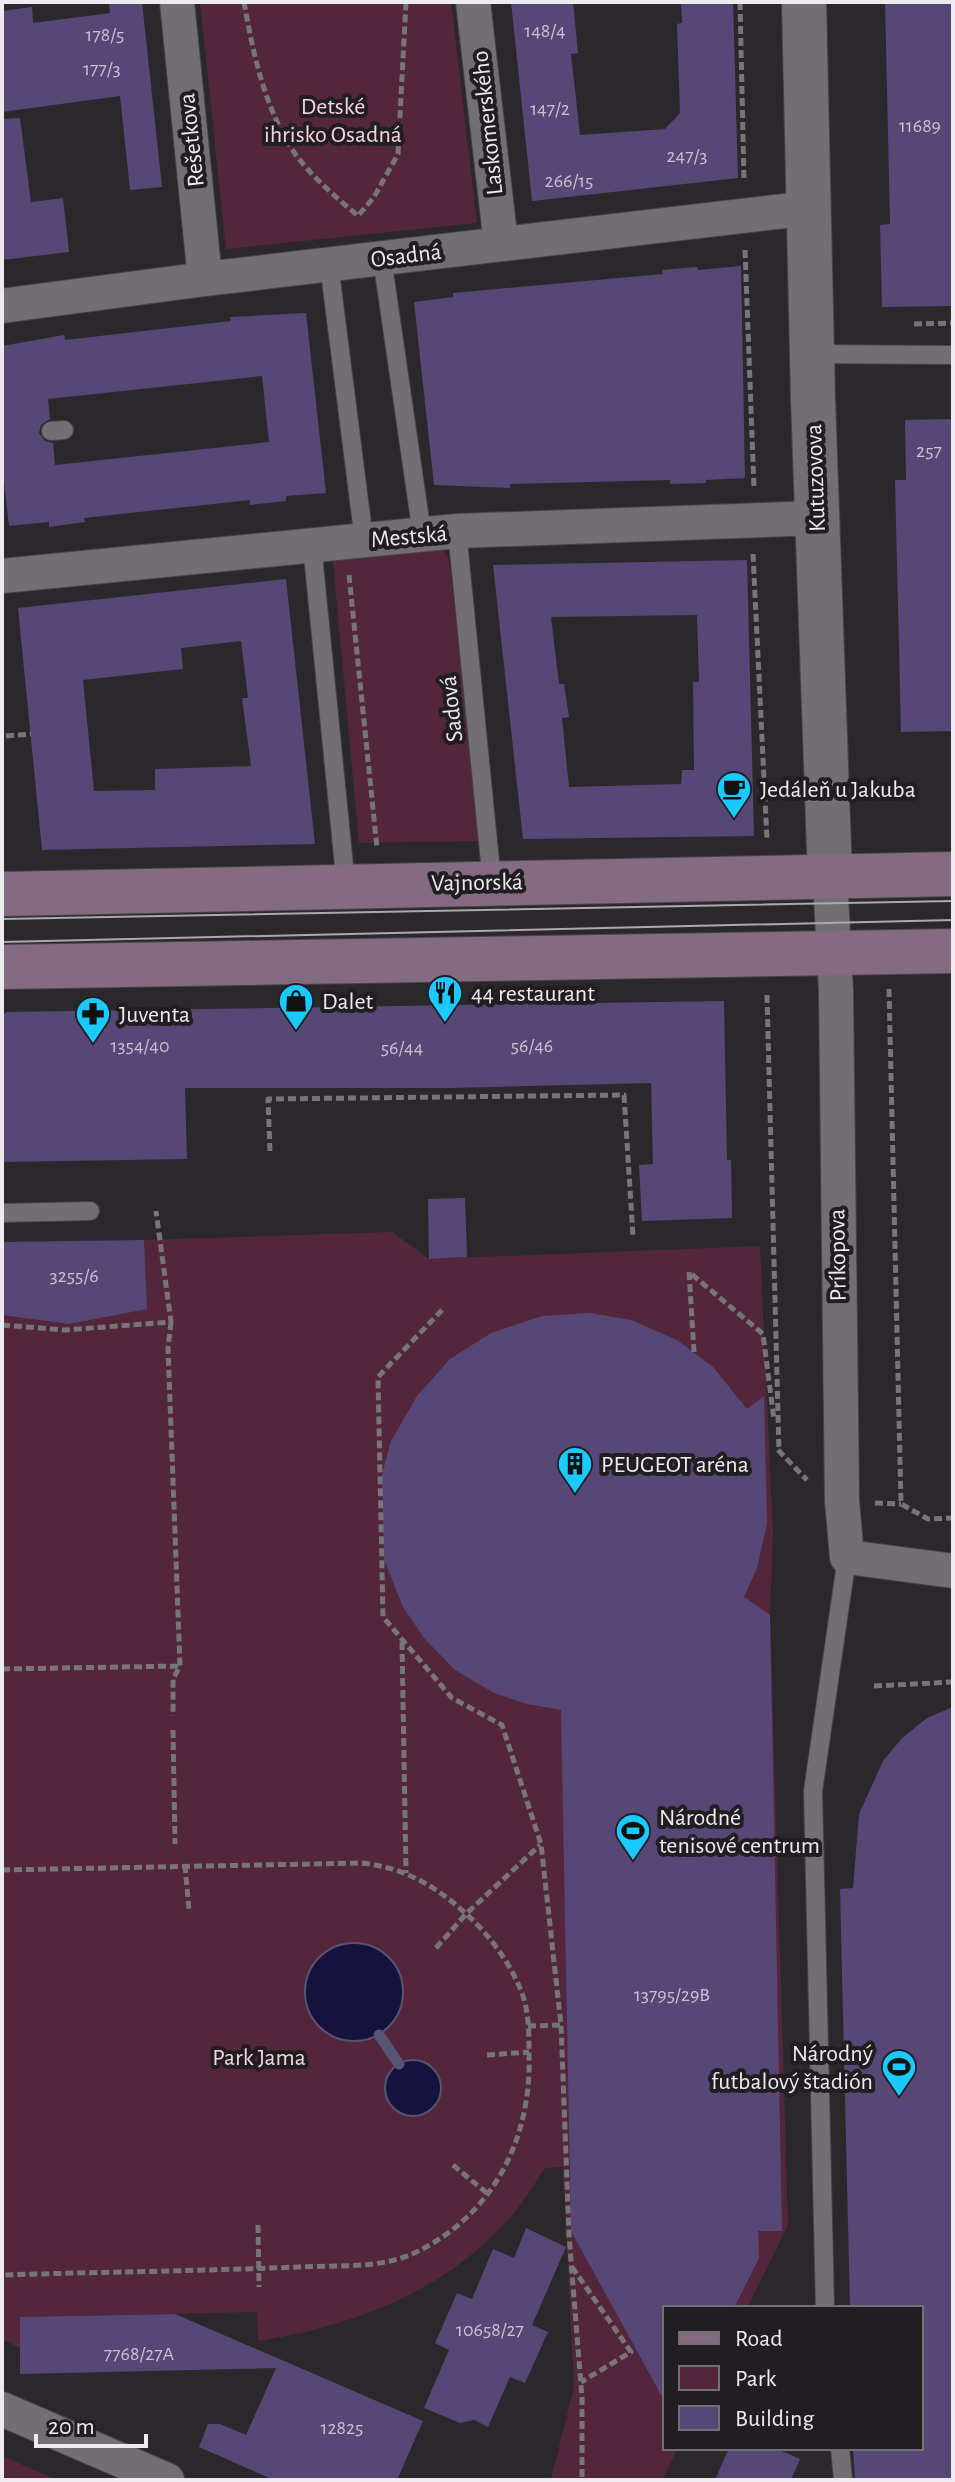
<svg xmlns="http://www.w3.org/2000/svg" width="955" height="2482" viewBox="0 0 955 2482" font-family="'Alegreya Sans',sans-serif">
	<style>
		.green { fill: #54263c }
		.water { fill: #15133e; stroke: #565473; stroke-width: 2 }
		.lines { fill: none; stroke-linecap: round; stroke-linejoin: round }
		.stream { stroke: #565473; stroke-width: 11 }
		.building { fill: #564777; fill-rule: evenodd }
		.service-casing { stroke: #484549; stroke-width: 20 }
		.minor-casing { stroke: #484549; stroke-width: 36 }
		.tertiary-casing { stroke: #484549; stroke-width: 46 }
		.secondary-casing { stroke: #484549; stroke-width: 46 }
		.path { stroke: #787579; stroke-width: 5; stroke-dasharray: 8 4; stroke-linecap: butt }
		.service { stroke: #726f74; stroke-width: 18 }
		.minor { stroke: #726f74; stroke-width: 34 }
		.tertiary { stroke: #726f74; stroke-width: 44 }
		.secondary { stroke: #846b82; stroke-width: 44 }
		.tram { stroke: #aca9ad; stroke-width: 2 }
		.labels { text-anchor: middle; stroke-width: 8; stroke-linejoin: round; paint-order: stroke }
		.number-label { font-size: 20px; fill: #c8c2d1 }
		.park-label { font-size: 24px; fill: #f6d3e0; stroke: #211e22 }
		.street-label { font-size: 24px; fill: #eeebef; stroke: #211e22 }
		.poi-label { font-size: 24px; fill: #eeebef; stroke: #211e22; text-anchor: start }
	</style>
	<rect width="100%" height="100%" fill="#2b282c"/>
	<path class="green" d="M200,2H451L477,223L226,249Z
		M426,547L443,550L449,560L480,841L359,843L333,563L341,554Z
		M392,1232L429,1259L760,1246L773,1534L770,1615L788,2225L747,2308H665V2448H678L662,2480H551L574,2387L563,2167L545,2168C532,2187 521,2207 505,2223C441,2293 350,2327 258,2341L257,2312L21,2317L20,2348L2,2339V1313L146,1309L144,1240Z
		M2,2456L57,2480H2Z"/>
	<path class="water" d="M305 1992a49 49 0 1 1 98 0a49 49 0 1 1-98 0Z
		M385 2088a28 28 0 1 1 56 0a28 28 0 1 1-56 0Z"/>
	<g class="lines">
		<path class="stream" d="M379,2035L399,2064"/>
	</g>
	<path class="building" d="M109,2H142L162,187L130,190L120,96L2,112V11L32,7L33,23L110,13Z
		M511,2H573L578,53L571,54L580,135L665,129L680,113L677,24L682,23L681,2H733L738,178L532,201Z
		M885,2H953V306L882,307L880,225L890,224Z
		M20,118L31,202L63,198L69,252L2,260V119Z
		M741,266L745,478L706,480V483L670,484V480L510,484V488L434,485L414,302L453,297V293L663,274L662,270L684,268L697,267L698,270Z
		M306,313L326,493L286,496V501L250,505V500L84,518L85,522L49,527V522L9,526L2,464V346L64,335L65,340L231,321L230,317ZM262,376L269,442L55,465L53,443L45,441L39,433L41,425L50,419L48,399Z
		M953,419V731L901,732L895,480H906L905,420Z
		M747,560L754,836L523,839L493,565ZM697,615L699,682H693L694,770H682L681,784L569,787L562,718L569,717L564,684H559L551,617Z
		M286,579L315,844L42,850L18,608ZM241,641L248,698H242L251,766L155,769V790L94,791L83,680L183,669L181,648Z
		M724,1001L727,1160H731L732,1218L642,1221L639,1165L653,1164L651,1083L450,1088H185L187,1159L2,1162V1015L7,1012Z
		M465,1198L467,1257L429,1259L428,1199Z
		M144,1240L147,1309L69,1324L2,1315V1242Z
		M590,1313L631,1320L677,1340L713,1367L747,1409L764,1396L767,1524L757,1568L744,1597L770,1615L782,2231H758L759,2258L734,2308H665V2402L571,2231L561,1710L527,1704L494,1693L455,1670L424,1638L403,1607L384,1560L382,1474L391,1441L417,1396L450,1359L491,1333L542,1316Z
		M953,1707V2480H855L853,2448H921V2308H850L840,1889L853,1888L859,1814L883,1761L902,1738L927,1718Z
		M526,2228L566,2247L532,2325L548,2332L525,2383L510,2377L488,2427L474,2420L460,2423L424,2408L449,2350L435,2343L457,2293L472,2299L493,2249L514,2258Z
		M175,2314L423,2421L397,2480H274L199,2447L208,2424H220L246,2435L276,2368L20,2374V2317Z
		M729,2448H775L800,2459L791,2480H715Z"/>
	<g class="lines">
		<defs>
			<path id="service" d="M382,258L422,534
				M329,264L364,540
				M812,354L953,355
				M51,431L64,430
				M457,531L492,882
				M312,545L346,886
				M2,1213L90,1211
				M825,2308L813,1791L847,1557
				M840,2448L843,2480"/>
			<path id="minor" d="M177,2L205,279
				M473,2L501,244
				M2,306L205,279L810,208
				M2,576L457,531L817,518
				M830,877L836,992L842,1501L847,1557L953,1571
				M2,2409L167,2480"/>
			<path id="tertiary" d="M804,2L813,399L830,877"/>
			<path id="secondary" d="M2,894L953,874
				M2,967L953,951"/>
		</defs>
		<use href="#service" class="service-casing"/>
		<use href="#minor" class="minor-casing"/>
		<use href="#tertiary" class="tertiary-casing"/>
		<use href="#secondary" class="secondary-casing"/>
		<path class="path" d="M244,2C253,53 265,111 296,155C313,178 336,197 358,216L374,197L398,154L406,2
			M740,2L744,180
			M745,250L754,488
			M914,324L953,323
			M753,554L767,840
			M349,575L377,848
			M6,736L31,734
			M889,989L901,1504L928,1519L953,1518
			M767,995L779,1452
			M270,1151L268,1099L624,1095L633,1236
			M442,1310L378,1377L383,1617L452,1698L502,1725L541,1844L561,2025L569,2235L582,2398V2480
			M171,1322L168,1348L180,1666L173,1679V1716
			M2,1325L65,1330L171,1322L156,1211
			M694,1352L689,1272L763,1334L774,1420
			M778,1450L807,1480
			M875,1503L901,1504
			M402,1642L406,1873
			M2,1669L180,1666
			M874,1686L953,1682
			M173,1730L175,1844
			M185,1865L189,1910
			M2,1870L361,1863C401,1867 433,1884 463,1911C488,1933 510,1962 522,1993C529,2012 529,2034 529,2053C532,2139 493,2217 412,2254C378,2269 335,2265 298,2267C200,2271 101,2272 2,2275
			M436,1948L466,1914L540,1845
			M528,2026L561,2025
			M487,2055L529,2052
			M453,2165L488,2194
			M258,2225L259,2287
			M572,2267L631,2352L581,2382"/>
		<use href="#service" class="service"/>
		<use href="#minor" class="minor"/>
		<use href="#tertiary" class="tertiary"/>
		<use href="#secondary" class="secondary"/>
		<path class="tram" d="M2,919L953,901
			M2,942L953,920"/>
	</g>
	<defs>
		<symbol id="cafe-pin" viewBox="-11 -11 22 30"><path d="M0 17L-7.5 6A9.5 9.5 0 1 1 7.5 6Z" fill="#1acafc" stroke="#211e22"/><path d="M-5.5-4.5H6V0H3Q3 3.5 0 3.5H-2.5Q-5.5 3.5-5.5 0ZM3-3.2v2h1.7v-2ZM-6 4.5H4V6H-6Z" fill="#111"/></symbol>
		<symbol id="restaurant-pin" viewBox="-11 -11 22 30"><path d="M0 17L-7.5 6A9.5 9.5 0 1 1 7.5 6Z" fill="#1acafc" stroke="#211e22"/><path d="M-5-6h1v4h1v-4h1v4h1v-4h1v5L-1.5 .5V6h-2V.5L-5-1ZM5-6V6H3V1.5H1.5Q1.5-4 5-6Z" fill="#111"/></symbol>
		<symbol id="shop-pin" viewBox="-11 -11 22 30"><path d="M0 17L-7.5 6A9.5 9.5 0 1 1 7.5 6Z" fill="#1acafc" stroke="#211e22"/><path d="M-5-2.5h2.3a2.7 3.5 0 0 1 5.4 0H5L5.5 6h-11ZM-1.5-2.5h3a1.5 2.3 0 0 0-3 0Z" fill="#111"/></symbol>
		<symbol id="pharmacy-pin" viewBox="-11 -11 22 30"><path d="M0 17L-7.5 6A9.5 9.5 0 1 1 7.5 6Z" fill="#1acafc" stroke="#211e22"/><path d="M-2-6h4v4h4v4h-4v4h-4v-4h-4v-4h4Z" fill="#111"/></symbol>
		<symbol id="building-pin" viewBox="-11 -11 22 30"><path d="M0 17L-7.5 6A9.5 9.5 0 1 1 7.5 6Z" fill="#1acafc" stroke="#211e22"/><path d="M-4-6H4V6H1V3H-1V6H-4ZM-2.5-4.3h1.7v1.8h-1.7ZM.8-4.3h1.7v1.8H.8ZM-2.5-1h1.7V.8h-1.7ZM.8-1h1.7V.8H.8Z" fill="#111"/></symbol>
		<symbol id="stadium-pin" viewBox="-11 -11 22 30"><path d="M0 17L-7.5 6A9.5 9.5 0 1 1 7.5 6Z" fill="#1acafc" stroke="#211e22"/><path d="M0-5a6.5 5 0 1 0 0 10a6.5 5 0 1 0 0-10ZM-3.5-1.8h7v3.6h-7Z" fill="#111"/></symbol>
	</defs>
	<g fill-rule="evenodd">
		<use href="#cafe-pin" x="714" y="769" width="40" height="54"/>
		<use href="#restaurant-pin" x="425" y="973" width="40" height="54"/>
		<use href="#shop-pin" x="276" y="981" width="40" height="54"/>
		<use href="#pharmacy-pin" x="73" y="994" width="40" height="54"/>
		<use href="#building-pin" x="555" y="1444" width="40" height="54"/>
		<use href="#stadium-pin" x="613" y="1811" width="40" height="54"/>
		<use href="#stadium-pin" x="879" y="2047" width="40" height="54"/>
	</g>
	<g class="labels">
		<g class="number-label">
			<text x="545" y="37">148/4</text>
			<text x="105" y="41">178/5</text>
			<text x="102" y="75">177/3</text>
			<text x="550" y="115">147/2</text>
			<text x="920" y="132">11689</text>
			<text x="687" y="162">247/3</text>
			<text x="569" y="187">266/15</text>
			<text x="929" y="457">257</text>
			<text x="140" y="1052">1354/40</text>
			<text x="532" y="1052">56/46</text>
			<text x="402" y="1054">56/44</text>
			<text x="74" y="1282">3255/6</text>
			<text x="672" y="2001">13795/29B</text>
			<text x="490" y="2336">10658/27</text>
			<text x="139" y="2360">7768/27A</text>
			<text x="342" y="2434">12825</text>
		</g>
		<g class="park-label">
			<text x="333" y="114">Detské<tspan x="333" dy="28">ihrisko Osadná</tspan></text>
			<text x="259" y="2065">Park Jama</text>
		</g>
		<g class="street-label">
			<text transform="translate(487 123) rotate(-96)" y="8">Laskomerského</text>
			<text transform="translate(191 140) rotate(-96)" y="8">Rešetkova</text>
			<text transform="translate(406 255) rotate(-7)" y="8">Osadná</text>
			<text transform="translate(815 478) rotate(-92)" y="8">Kutuzovova</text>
			<text transform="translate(409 536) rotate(-5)" y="8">Mestská</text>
			<text transform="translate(451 709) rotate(-96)" y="8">Sadová</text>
			<text transform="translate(477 882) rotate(-1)" y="8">Vajnorská</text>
			<text transform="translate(837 1255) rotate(-91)" y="8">Príkopova</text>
		</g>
		<g class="poi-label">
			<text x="760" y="797">Jedáleň u Jakuba</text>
			<text x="471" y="1001">44 restaurant</text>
			<text x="322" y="1009">Dalet</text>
			<text x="119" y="1022">Juventa</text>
			<text x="601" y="1472">PEUGEOT aréna</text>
			<text x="659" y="1825">Národné<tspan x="659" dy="28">tenisové centrum</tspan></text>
			<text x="873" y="2061" text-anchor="end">Národný<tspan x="873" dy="28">futbalový štadión</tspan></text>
		</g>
	</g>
	<rect width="955" height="2482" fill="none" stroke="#eeebef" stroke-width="8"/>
	<rect x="663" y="2306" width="260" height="144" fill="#211e22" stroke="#737074" stroke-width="2"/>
	<rect x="679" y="2332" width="40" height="12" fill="#846b82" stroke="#737074" stroke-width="2"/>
	<text x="735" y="2346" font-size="24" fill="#eeebef">Road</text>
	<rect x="679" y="2366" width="40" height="24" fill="#54263c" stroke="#737074" stroke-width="2"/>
	<text x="735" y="2386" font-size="24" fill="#eeebef">Park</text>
	<rect x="679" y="2406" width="40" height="24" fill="#564777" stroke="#737074" stroke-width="2"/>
	<text x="735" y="2426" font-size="24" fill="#eeebef">Building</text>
	<path d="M36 2434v12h110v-12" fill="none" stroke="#eeebef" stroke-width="4"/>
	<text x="48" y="2434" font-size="24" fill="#eeebef" stroke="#211e22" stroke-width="6" paint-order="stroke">20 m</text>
</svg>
